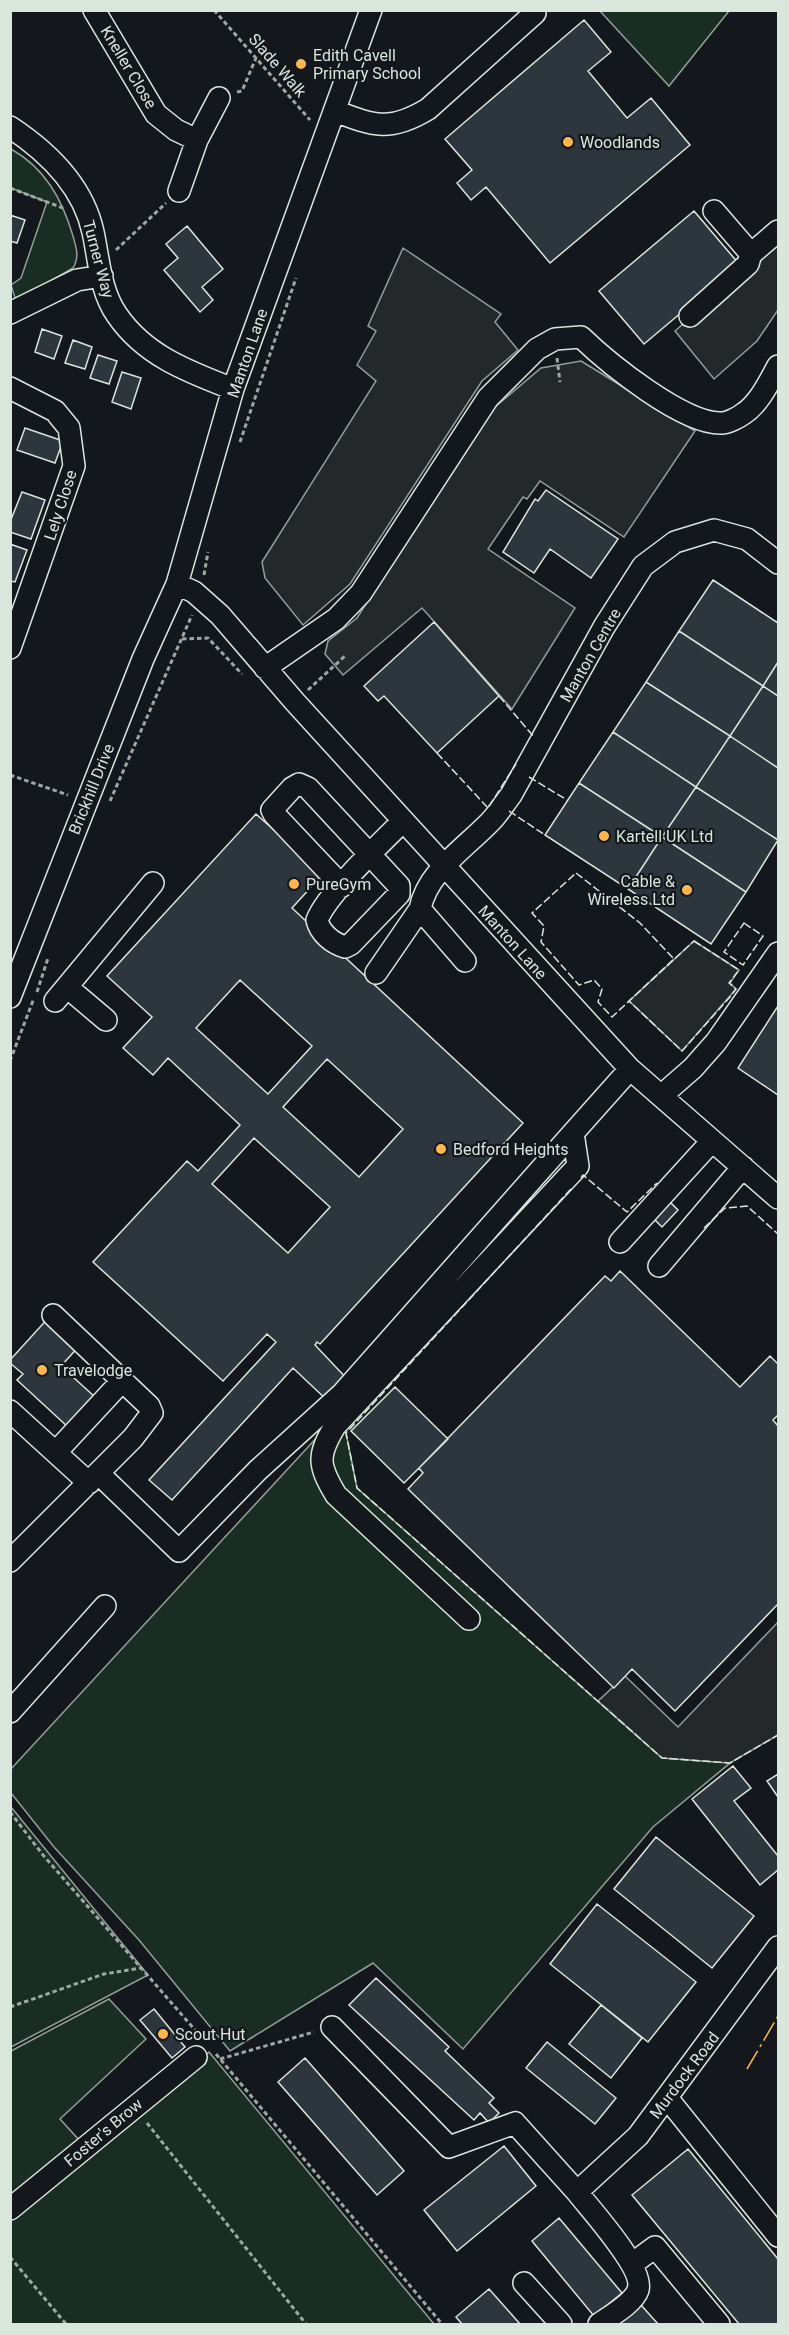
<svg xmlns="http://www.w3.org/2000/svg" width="789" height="2335" viewBox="0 0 789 2335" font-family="Roboto,sans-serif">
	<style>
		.green { fill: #1a2d24; stroke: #939e99; stroke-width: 1.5 }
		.parking { fill: #24282b; stroke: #939e99; stroke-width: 1.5 }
		.building { fill: #2c363c; stroke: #d8e6dc; stroke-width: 1.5; fill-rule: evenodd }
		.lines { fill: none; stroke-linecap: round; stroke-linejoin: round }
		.minor-casing { stroke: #d8e6dc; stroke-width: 24 }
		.path { stroke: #9da8a2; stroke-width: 3; stroke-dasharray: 4.5 3; stroke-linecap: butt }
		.minor { stroke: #14181c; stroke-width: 21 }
		.fence { stroke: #d8e6dc; stroke-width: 1.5; stroke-dasharray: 8 3; stroke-linecap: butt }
		.power { stroke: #ffb74d; stroke-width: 1.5; stroke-dasharray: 21 4.5 3 4.5; stroke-linecap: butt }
		.poi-dot { fill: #ffb74d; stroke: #14181c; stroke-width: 2 }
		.labels { text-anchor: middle; stroke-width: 4.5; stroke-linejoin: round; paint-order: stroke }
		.poi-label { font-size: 16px; fill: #d8e6dc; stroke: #14181c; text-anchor: start }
		.street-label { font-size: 16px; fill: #d8e6dc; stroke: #14181c }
	</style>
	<rect width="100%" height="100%" fill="#14181c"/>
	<path class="green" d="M600,11H729L669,86Z
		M11,149C45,168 62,199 73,236C76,247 80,257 73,268L16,301L11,285L21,278L47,202L11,188Z
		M332,1421L346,1433L357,1488L662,1758L730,1763L653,1827L463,2049L373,1963L230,2051L139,1940L54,1847L11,1793L10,1770Z
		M11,1807L148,1975L11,2047H10Z
		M109,1999L146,2039L60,2119L79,2140L11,2194V2051Z
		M209,2052L434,2324H11V2221Z"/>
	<path class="parking" d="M778,240V310L757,341L714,379L675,331Z
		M403,248L501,314L495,322L518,350L482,381L350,584L303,625L265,578L262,562L376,381L357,365L376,331L368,326Z
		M581,361L695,431L624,537L540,481L527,499L523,497L488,549L575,608L512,709L422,608L343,675L325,654L328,641L357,618L489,412L541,368Z
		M694,941L739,970L730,983L736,989L682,1051L629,1001Z
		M778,1622V1735L730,1763L662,1758L598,1701L625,1676L678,1727Z"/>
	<path class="building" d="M584,20L611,52L588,71L627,118L651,98L690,145L550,263L486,187L471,200L457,183L472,170L445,139Z
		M694,211L739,264L644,344L599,291Z
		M10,215L25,220L17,243L10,241Z
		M187,226L223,269L202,287L213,300L200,312L164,270L178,258L166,244Z
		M42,329L62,336L54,359L35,352Z
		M73,340L92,347L85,369L65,363Z
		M98,355L117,361L109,384L90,378Z
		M122,372L141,378L131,409L112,402Z
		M25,428L63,441L55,463L17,450Z
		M546,490L618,539L591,578L550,549L534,573L503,552L535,499L538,501Z
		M22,492L45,500L31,539L10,532V522Z
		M10,544L27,550L15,582L10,581Z
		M713,580L778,623V662L763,686L679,631Z
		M434,622L499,696L437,753L384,696L378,701L364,686Z
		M679,631L763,686L730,736L646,682Z
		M778,662V696L763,686Z
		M646,682L730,736L696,787L613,732Z
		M763,686L778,696V768L730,736Z
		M613,732L696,787L662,837L579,783Z
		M730,736L778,768V840L696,787Z
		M579,783L662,837L628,889L545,835Z
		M696,787L778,840L746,892L662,837Z
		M256,814L323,874L292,908L523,1123L320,1344L317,1342L315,1345L350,1382L330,1403L293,1368L172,1500L149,1480L276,1342L267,1334L223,1381L93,1262L187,1161L198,1171L240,1125L168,1058L153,1075L123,1048L152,1017L107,976ZM240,980L312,1046L268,1094L196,1028ZM327,1059L403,1129L359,1177L283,1107ZM254,1138L330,1207L288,1253L212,1184Z
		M662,837L746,892L711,944L628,889Z
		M778,1006V1095L738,1068Z
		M669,1201L678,1210L662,1227L653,1218Z
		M620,1271L740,1387L770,1356L778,1364V1415L773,1420L778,1426V1604L675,1711L632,1669L614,1688L408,1489L423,1473L419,1468L605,1276L611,1281Z
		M51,1315L82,1343L61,1366L96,1398L69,1428L17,1380L23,1374L10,1363V1360Z
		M395,1387L448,1439L404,1483L351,1431Z
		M733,1766L751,1788L734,1801L778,1856V1870L760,1885L692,1799Z
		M778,1774V1797L767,1781Z
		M656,1837L754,1916L712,1968L614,1889Z
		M597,1904L696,1982L648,2042L550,1964Z
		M376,1978L449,2047L445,2051L494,2098L489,2103L499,2113L489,2123L480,2113L474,2120L349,2005Z
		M601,2005L642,2038L611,2078L569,2044Z
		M154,2009L185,2047L172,2058L140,2020Z
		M547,2042L616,2098L595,2124L526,2068Z
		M305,2058L404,2171L377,2195L278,2082Z
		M504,2146L536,2186L457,2251L424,2210Z
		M688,2149L778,2259V2324H739L632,2195Z
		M559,2218L622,2293L594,2316L532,2241Z
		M489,2289L520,2324H462L456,2317Z
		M641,2305L658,2324H617Z"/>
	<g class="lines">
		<defs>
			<path id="minor" d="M94,10L156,114L176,130L197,140
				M335,111C374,126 390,132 428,109L535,13
				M10,127C48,152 83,186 93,232C99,259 100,291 117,315C145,356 189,372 233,389
				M179,191L197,140L219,98
				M714,211L751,254
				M10,313L77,280L102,276
				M690,316L748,264L751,254L778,231
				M10,388L55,411L69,428L74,466L10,648
				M177,584L194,592L220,615L295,702L630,1069L778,1198
				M265,668L336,619L361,593L488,398L537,349L555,339L581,337C608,363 684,425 722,423C727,423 738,418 743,414C759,404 769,382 778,366
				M342,886L274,814L272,810L292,788L299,784L308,788L399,886V894L351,944L345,947C332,943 320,933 317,920C327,894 382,842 403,821
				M465,961L420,909C427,872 465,848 490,822C498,814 504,804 511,795L604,627L643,566L675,542L714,530L747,539L778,563
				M376,973L420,909
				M67,987L106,1020
				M10,997L143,659L177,584L233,389L371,10
				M55,1001L153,883
				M661,1096L693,1068L716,1042L778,953
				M620,1242L712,1141
				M659,1266L743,1167
				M10,1411L89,1483
				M56,1452L122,1381
				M98,1473L179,1551L258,1470L342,1394L573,1133
				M10,1561L133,1438L152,1413L149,1406L53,1315
				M469,1619L336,1495C318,1465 317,1456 335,1426L578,1166L573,1133L630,1069
				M10,1712L105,1606
				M332,2027L449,2147L515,2123L577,2192
				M668,2099L778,2236
				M10,2209L196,2057
				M632,2264L655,2247L719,2324
				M524,2283L561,2324
				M599,2324C610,2316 633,2304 638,2290C645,2269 591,2210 577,2192L638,2136L778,1947"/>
		</defs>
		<use href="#minor" class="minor-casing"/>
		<path class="path" d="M214,10L310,120
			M237,92L242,91L256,58
			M10,188L63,208
			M116,250L166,203
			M557,358L560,382
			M240,442L296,278
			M204,575L208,552
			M182,639L208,638L242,674
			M308,690L346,655
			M10,775L68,795
			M110,801L192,615
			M37,992L48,958
			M10,1061L34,998
			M10,1812L43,1855L202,2038
			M10,2007L104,1974L141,1968
			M216,2054L442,2324
			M220,2059L314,2032
			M147,2123L306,2324
			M10,2257L66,2324"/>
		<use href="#minor" class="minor"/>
		<path class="fence" d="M499,696L534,737
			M437,753L488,808L516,764
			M529,777L567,800
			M509,811L545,835
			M576,873L640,923L674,959L612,1017L598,1002L602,989L594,980L579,985L541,942L544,926L532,913Z
			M744,923L763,936L743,965L724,952Z
			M694,941L739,970L729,983L736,989L730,997L682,1051L629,1001Z
			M581,1178L583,1175L627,1212L657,1183
			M571,1189L346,1433L357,1488L662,1758L730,1763L778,1735
			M704,1228L725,1208L747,1206L778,1234"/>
		<path class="power" d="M747,2069L778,2016"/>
	</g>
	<g class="poi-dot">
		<circle cx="301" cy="64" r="6"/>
		<circle cx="568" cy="142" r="6"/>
		<circle cx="604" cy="836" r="6"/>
		<circle cx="294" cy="884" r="6"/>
		<circle cx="687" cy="890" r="6"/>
		<circle cx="441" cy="1149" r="6"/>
		<circle cx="42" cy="1370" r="6"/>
		<circle cx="163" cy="2034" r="6"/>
	</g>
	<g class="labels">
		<g class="poi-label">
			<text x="313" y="61">Edith Cavell<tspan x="313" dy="18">Primary School</tspan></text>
			<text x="580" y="148">Woodlands</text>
			<text x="616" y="842">Kartell UK Ltd</text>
			<text x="675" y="887" text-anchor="end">Cable &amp;<tspan x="675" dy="18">Wireless Ltd</tspan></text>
			<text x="306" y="890">PureGym</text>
			<text x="453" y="1155">Bedford Heights</text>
			<text x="54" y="1376">Travelodge</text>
			<text x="175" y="2040">Scout Hut</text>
		</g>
		<g class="street-label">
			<text transform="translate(278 65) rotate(49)" y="6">Slade Walk</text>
			<text transform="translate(129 67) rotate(59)" y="6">Kneller Close</text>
			<text transform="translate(99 259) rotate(75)" y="6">Turner Way</text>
			<text transform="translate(247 353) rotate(-71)" y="6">Manton Lane</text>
			<text transform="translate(60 505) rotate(-72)" y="6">Lely Close</text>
			<text transform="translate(590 655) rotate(-60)" y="6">Manton Centre</text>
			<text transform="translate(91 789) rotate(-68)" y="6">Brickhill Drive</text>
			<text transform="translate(513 942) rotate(48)" y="6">Manton Lane</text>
			<text transform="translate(684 2075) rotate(-53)" y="6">Murdock Road</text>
			<text transform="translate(103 2132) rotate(-40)" y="6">Foster's Brow</text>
		</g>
	</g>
	<rect width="789" height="2335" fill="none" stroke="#d8e6dc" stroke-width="24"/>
</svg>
